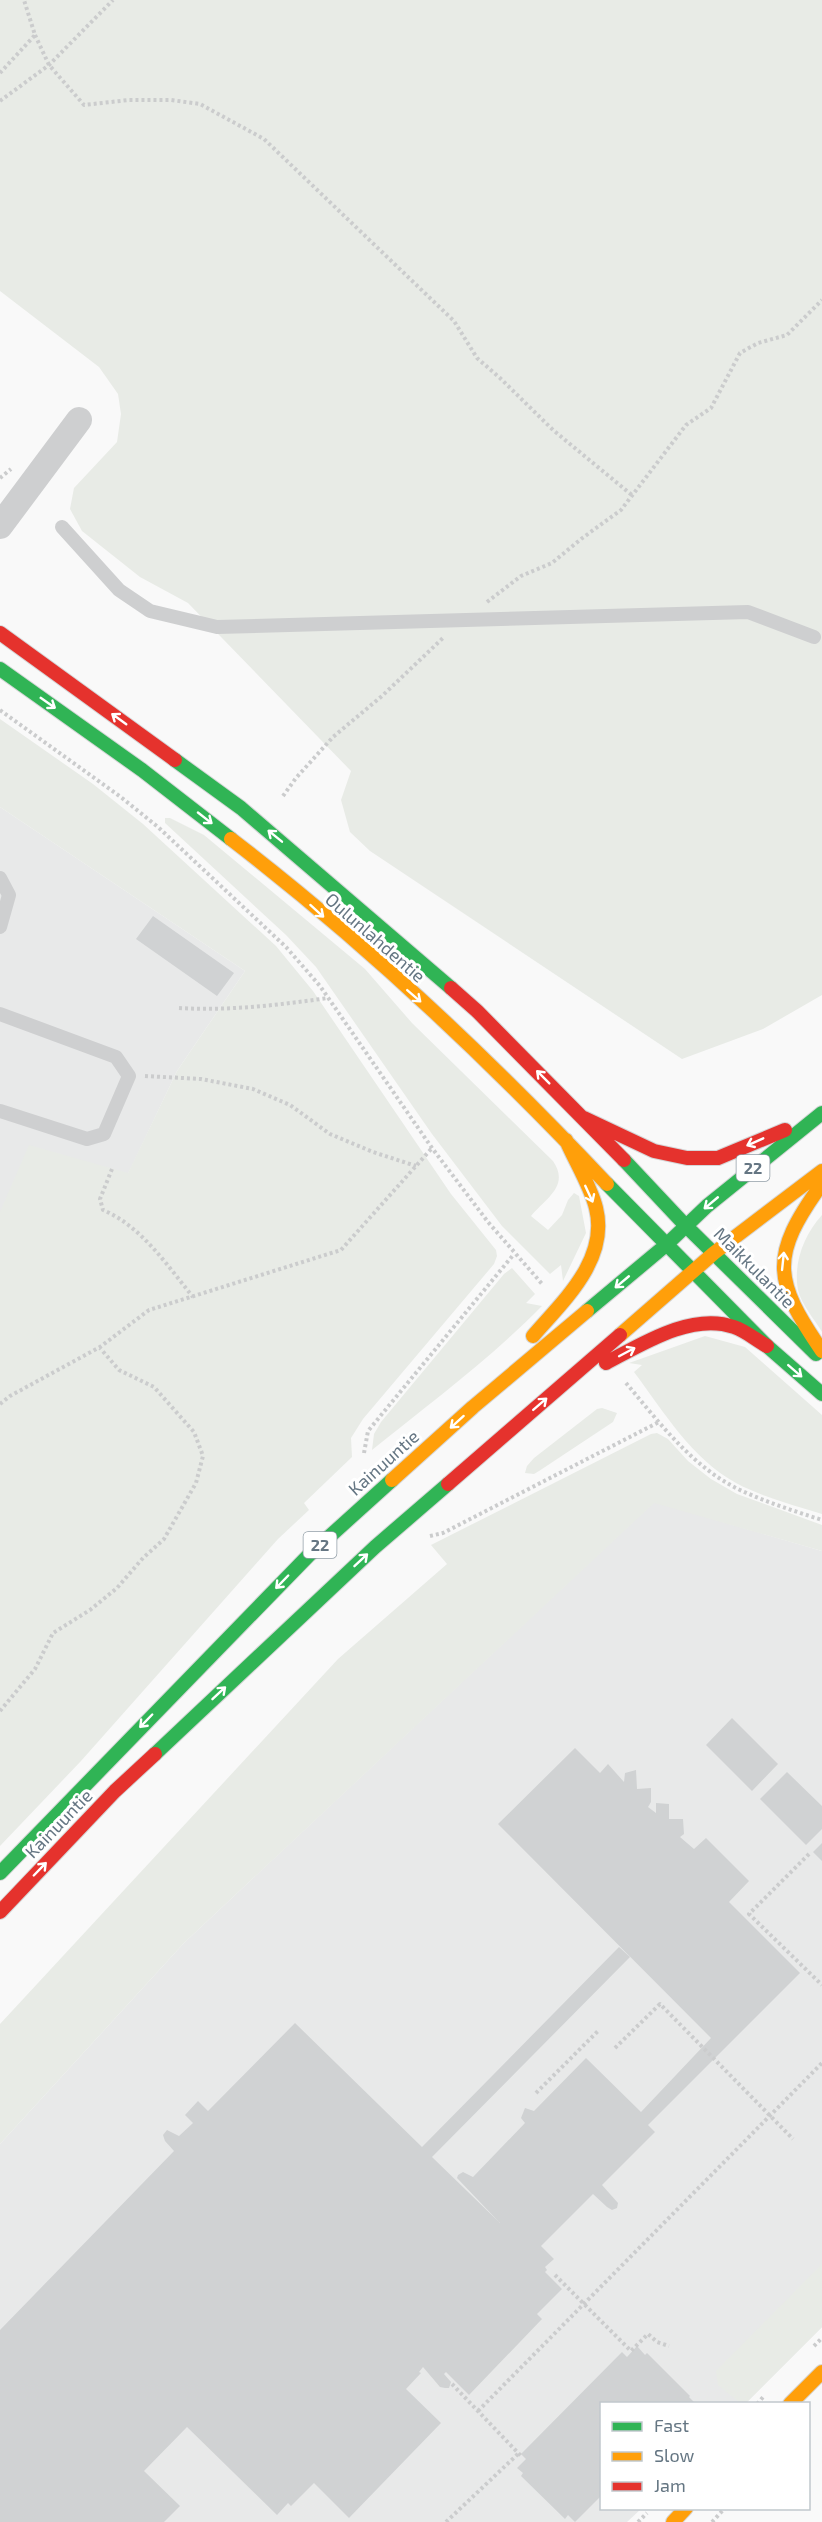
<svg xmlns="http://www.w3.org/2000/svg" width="822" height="2522" viewBox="0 0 822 2522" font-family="'Exo 2',sans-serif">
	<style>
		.built { fill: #e8e9e9 }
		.green { fill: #e8ebe6 }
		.building { fill: #d0d2d3 }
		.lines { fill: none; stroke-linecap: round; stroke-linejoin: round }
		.fast-casing { stroke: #d5d6d7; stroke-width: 16 }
		.slow-casing { stroke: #d5d6d7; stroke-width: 16 }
		.jam-casing { stroke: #d5d6d7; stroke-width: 16 }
		.path { stroke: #cbcccd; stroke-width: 4; stroke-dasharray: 3 3; stroke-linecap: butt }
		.lane { stroke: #cecfd0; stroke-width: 14 }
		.street { stroke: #cecfd0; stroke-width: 26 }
		.fast { stroke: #30b455; stroke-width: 14 }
		.slow { stroke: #ff9f0a; stroke-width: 14 }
		.jam { stroke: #e5322d; stroke-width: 14 }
		.oneway { stroke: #fff }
		.labels { text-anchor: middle; stroke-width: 6; stroke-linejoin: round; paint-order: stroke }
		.shield { fill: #fff; stroke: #939fa8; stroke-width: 1.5 }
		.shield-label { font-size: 16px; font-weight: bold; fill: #657683 }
		.street-label { font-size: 18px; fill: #657683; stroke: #fff }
	</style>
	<rect width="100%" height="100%" fill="#f9f9f9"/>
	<path class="built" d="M0,807L245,971L177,1071L128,1174L0,1243Z
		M654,1502L822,1551V2327L746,2403L602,2404V2508L641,2509L627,2522H0V2144L184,1943Z"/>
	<path class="green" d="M0,0H822V995L763,1029L682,1059L370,851L350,832L341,800L351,771L188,603L140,577L82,531L70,509L74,488L117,442L121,414L118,394L99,367L0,291Z
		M0,719L93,784L143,824L276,946L313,991L451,1194L496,1250L497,1256L494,1264L363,1419L351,1438L352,1457L304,1503L309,1510L278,1539L81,1761L0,1846V1212L29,1145L128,1173L177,1071L245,971L0,807Z
		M165,818H170L204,835L365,969L412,1023L553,1161C570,1186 546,1198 531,1216L548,1230L562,1215L568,1200L574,1193L579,1196L586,1233L563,1281L561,1265L550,1274L502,1226L432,1134L316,967L286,935L165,823Z
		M822,1215V1332C815,1320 801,1304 798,1290C793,1263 804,1235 822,1215Z
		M512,1268L535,1294L526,1303L542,1306C490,1359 429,1404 372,1450L374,1434L381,1422L504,1274Z
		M705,1336L745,1347L822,1415V1514C794,1505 762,1497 736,1483C691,1458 664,1412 634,1372L642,1365L629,1363Z
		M602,1408L617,1413L613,1422L539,1471L534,1474L525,1473L527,1466L534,1458L597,1409Z
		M657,1433L668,1439L688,1461L711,1479L737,1494L822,1525V1551L654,1503L184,1943L0,2144V2024L338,1659L447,1564L431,1545L651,1434Z
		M822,2264V2327L746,2403H740L718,2385L716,2371Z"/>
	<path class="building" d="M153,916L234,973L217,996L136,939Z
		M732,1718L778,1764L752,1791L706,1745Z
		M575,1748L600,1773L608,1764L624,1782L625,1773L636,1770L637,1789L651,1788V1802L648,1807L656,1813V1803L669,1804V1819H683L684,1834L680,1837L694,1849L706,1838L749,1881L729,1902L800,1973L648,2125L655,2132L602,2185L618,2203L617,2208L612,2210L607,2207L593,2194L541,2246L554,2259L545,2267L547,2270L545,2272L562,2289L537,2314L542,2319L469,2395L446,2372L444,2374L451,2382L449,2388H445L440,2387L423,2367L419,2372L421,2373L406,2389L441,2423L349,2518L314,2483L291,2506L288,2503L277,2515L187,2427L144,2471L180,2506L164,2522H0V2330L174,2151L165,2141L163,2135L167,2130L179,2136L193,2123L185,2115L198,2101L208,2111L295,2023L422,2147L619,1947L630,1957L432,2157L500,2223L457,2178L458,2175L463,2172L473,2177L525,2123L521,2118L525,2108L534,2111L586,2058L641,2112L711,2038L498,1824Z
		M787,1772L822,1806V1829L806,1845L760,1799Z
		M822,1843V1861L813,1852Z
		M637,2346L645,2355L647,2353L690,2396L689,2397L694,2402L602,2404V2495L575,2522L568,2515L565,2519L521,2476L523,2473L517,2468L526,2459L521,2454L622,2352L627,2357Z"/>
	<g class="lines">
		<defs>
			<path id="fast" d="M0,669L142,770L231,839
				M175,760L241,808L451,988
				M624,1160L686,1226L816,1354
				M607,1184L767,1346L822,1394
				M587,1311L666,1245L707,1206L822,1113
				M155,1754L375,1547L448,1484
				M0,1873L309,1555L392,1480"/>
			<path id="slow" d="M231,839C364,941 492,1062 607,1184
				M821,1185C770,1256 773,1280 822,1351
				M620,1335L714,1253L822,1171
				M533,1336C563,1301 609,1260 596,1208C591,1187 575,1161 566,1140
				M392,1480L473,1407L587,1311
				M790,2404L822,2372
				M673,2522L686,2508"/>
			<path id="jam" d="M0,633L175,760
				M451,988L477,1011L624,1160
				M584,1118L654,1151L687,1158H718L785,1130
				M606,1363C642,1344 692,1312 734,1327C746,1331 756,1340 767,1346
				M448,1484L620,1335
				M0,1912L115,1791L155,1754"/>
		</defs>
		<use href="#fast" class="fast-casing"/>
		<use href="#slow" class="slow-casing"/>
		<use href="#jam" class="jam-casing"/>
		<path class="path" d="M35,35L49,65L84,105L129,100H171L200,104L264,139L454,321L477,358L500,378L553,430L633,496
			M0,73L35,35L24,0
			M0,101L49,65L113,0
			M0,478L11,469
			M487,602L521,576L552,563L581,539L621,510L686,425L711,408L740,353L758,343L787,335L822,300
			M0,710L122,798L158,827L286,947L320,986L432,1148L488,1222L543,1285
			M283,796L296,778L333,737L382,696L444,637
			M179,1008C230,1011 278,1005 328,998
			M145,1076L201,1079L253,1089L290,1105L330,1134L373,1152L416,1166
			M112,1169L100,1199L103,1210C141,1226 167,1265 193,1297
			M626,1383C659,1422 692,1467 740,1490C766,1502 794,1511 822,1520
			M0,1404L10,1396L100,1347L149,1310L341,1250L432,1148
			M364,1453L368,1431L514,1254
			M430,1536L443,1533L659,1422
			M0,1711L35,1669L53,1633L90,1610L117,1588L143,1558L164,1539L196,1483L203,1456L194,1432L154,1387L119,1370L100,1348
			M809,1854L749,1914L822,1985
			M615,2048L660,2004L793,2139
			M536,2093L598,2031
			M555,2275L631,2351L648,2334L657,2342L669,2346
			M814,2346L822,2338
			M452,2384L521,2456
			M757,2404L764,2396
			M478,2411L822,2063
			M446,2522L519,2453
			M638,2522L647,2513
			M712,2522L725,2508"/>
		<path class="lane" d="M62,527L119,590L150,611L217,627L748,612L814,637
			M0,878L9,895L0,927
			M0,1014L116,1057L129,1076L104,1134L87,1139L0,1111"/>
		<path class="street" d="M0,526L79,420"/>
		<use href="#fast" class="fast"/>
		<use href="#slow" class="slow"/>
		<use href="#jam" class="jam"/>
	</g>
	<defs><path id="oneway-shaft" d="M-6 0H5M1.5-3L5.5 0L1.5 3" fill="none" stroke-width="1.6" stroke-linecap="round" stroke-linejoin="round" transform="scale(1.5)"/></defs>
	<g class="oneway">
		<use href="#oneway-shaft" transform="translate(48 703) rotate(35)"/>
		<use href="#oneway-shaft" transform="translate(119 719) rotate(-144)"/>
		<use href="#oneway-shaft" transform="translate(205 818) rotate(38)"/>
		<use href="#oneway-shaft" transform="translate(275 836) rotate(-141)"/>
		<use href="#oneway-shaft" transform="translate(317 911) rotate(42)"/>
		<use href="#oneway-shaft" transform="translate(414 996) rotate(41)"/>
		<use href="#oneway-shaft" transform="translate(543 1077) rotate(-135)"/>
		<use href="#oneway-shaft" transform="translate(755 1142) rotate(156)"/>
		<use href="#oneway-shaft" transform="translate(589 1194) rotate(65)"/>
		<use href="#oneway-shaft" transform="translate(711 1203) rotate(140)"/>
		<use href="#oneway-shaft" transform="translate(783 1261) rotate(-84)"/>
		<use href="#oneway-shaft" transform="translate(622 1282) rotate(140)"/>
		<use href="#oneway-shaft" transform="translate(627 1352) rotate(-28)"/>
		<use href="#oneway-shaft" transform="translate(795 1371) rotate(41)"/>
		<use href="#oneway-shaft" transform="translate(540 1404) rotate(-41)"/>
		<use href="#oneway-shaft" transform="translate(457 1422) rotate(138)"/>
		<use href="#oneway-shaft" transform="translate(361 1560) rotate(-43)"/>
		<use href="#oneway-shaft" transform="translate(282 1582) rotate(134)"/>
		<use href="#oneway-shaft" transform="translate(219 1693) rotate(-43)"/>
		<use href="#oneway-shaft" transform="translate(146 1721) rotate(134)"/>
		<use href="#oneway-shaft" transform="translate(40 1869) rotate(-46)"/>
	</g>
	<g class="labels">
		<g class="shield">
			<rect x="736.5" y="1155" width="33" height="26" rx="4.5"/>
			<rect x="303.5" y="1532" width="33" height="26" rx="4.5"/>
		</g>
		<g class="shield-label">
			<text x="753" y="1174">22</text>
			<text x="320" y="1551">22</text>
		</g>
		<g class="street-label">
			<text transform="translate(375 938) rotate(41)" y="6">Oulunlahdentie</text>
			<text transform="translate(754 1268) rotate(45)" y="6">Maikkulantie</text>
			<text transform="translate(384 1463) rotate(-42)" y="6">Kainuuntie</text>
			<text transform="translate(59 1824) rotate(-46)" y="6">Kainuuntie</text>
		</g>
	</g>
	<rect x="600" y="2402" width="210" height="108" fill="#ffffff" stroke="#c1c8cd" stroke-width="1.5"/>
	<rect x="612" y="2422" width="30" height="9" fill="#30b455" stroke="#c1c8cd" stroke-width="1.5"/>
	<text x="654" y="2432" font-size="18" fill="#657683">Fast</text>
	<rect x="612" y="2452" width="30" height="9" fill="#ff9f0a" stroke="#c1c8cd" stroke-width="1.5"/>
	<text x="654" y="2462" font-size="18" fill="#657683">Slow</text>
	<rect x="612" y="2482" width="30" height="9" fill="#e5322d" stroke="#c1c8cd" stroke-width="1.5"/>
	<text x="654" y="2492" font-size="18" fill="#657683">Jam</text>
</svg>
